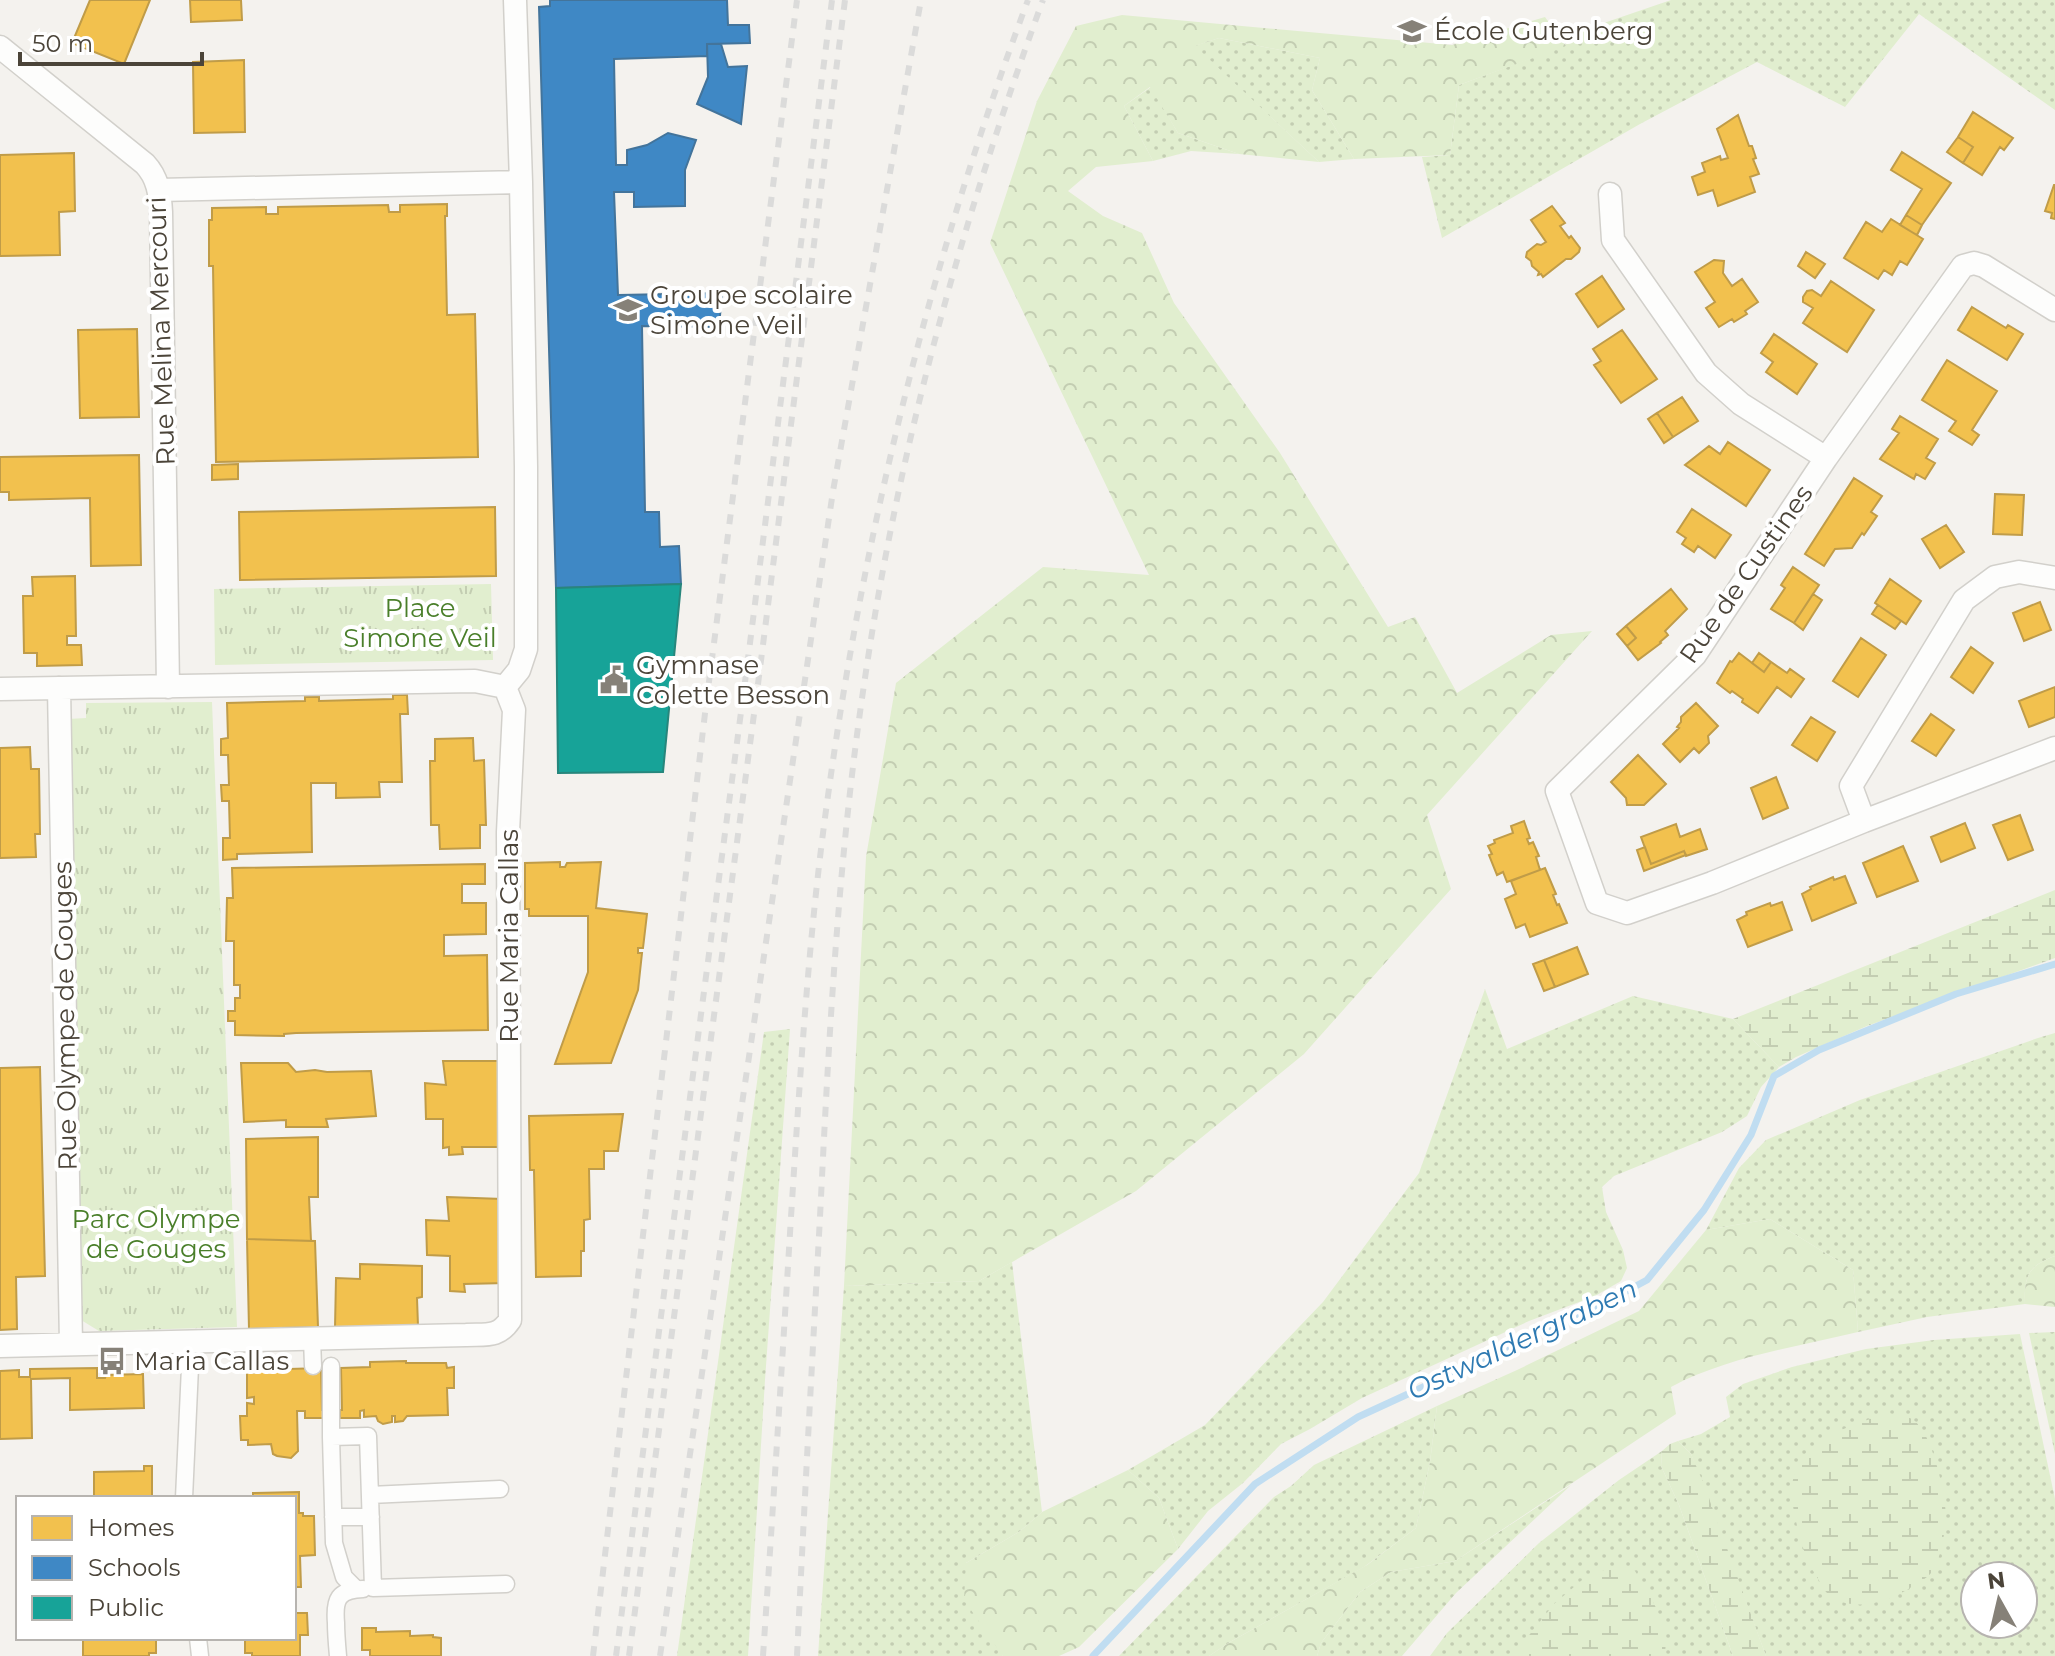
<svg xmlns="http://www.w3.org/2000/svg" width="2055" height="1656" viewBox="0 0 2055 1656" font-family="Montserrat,sans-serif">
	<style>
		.grass { fill: url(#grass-dots); fill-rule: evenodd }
		.forest { fill: url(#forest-crowns) }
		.wetland { fill: url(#wetland-marsh) }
		.park { fill: url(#park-tufts) }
		.homes { fill: #f2c14e; stroke: #c09c48; stroke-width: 2 }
		.schools { fill: #3f88c5; stroke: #43749b; stroke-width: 2 }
		.public { fill: #17a398; stroke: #27867c; stroke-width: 2 }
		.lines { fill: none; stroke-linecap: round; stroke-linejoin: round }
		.stream { stroke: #c0ddf1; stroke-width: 7 }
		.pedestrian-casing { stroke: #d2d0cb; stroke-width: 19 }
		.minor-casing { stroke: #d2d0cb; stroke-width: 25 }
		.pedestrian { stroke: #fdfdfc; stroke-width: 16 }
		.minor { stroke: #fdfdfc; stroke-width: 22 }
		.rail { stroke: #dbdbda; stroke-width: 6; stroke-dasharray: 10 10; stroke-linecap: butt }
		.labels { text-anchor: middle; stroke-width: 8; stroke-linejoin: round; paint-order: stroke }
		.poi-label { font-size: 26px; fill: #4b4439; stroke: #fff; text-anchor: start }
		.street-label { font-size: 26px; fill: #4b4439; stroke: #fff }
		.park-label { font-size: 26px; fill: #4a7f2a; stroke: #fff }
		.water-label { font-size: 28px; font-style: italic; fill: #2e7ab2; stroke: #fff }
	</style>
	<defs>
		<pattern id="grass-dots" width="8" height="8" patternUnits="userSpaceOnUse" patternTransform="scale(2)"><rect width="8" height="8" fill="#e1eecf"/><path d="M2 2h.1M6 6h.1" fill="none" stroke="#c3cdb2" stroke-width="1.8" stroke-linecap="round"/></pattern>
		<pattern id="forest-crowns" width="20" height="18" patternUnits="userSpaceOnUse" patternTransform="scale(2)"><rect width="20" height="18" fill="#e1eecf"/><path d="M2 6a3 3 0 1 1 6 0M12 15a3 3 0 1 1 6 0" fill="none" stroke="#c3cdb2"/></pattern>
		<pattern id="wetland-marsh" width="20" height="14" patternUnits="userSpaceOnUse" patternTransform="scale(2)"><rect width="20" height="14" fill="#e1eecf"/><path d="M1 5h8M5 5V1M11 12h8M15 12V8" fill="none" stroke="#c3cdb2"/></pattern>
		<pattern id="park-tufts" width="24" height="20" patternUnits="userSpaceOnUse" patternTransform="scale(2)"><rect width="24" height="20" fill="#e1eecf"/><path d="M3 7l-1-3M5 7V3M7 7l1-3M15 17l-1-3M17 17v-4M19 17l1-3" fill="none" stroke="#c3cdb2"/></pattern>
	</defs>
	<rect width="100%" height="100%" fill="#f4f2ee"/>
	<path class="grass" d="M1671,0H2055V110L1919,14L1845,107L1757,62L1640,124L1442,238L1422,157L1450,155L1459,85L1566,45L1560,38Z
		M1219,38L1320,58L1312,90L1354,159L1319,162L1194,46Z
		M1151,87L1178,133L1239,154L1191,151L1153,161L1124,106Z
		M1485,989L1507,1049L1633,996L1733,1019L1779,1067L1761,1087L1747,1116L1722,1132L1614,1176L1602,1187L1606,1212L1623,1250L1627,1268L1621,1281L1595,1296L1529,1321L1362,1398L1310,1429L1281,1444L1243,1483L1208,1511L1178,1549L1159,1498L1128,1470L1205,1425L1323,1302L1419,1173Z
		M790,1029L765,1380L748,1656H677L764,1032Z
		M2055,1033V1256C2028,1266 2024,1276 2025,1304L1927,1317L1858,1332L1853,1270L1770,1219L1706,1230L1739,1168L1766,1140L1860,1100L2038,1038Z
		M1012,1262L1042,1512L1019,1532L966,1563L1003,1656H818L844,1286L979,1281Z
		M2055,1332V1454L2029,1333Z
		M2020,1334L2055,1499V1656H1766L1691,1454L1678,1441L1701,1434L1730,1417L1726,1397L1743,1384L1792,1367L1866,1349L1934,1340ZM1975,1576H2023V1624H1975Z
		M1437,1406L1430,1462L1416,1528L1364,1567L1230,1642L1209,1656H1119L1274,1497L1291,1486L1314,1465Z
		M1662,1451L1661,1466L1679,1505L1733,1656H1430L1447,1633L1539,1543L1619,1480Z
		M1571,1485L1456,1593L1402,1656H1317L1321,1643L1360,1592L1391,1572L1455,1561Z"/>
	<path class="forest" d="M1122,15L1452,45L1545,17L1566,46L1459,85L1450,155L1354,159L1312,90L1320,58L1219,38L1195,46L1319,162L1239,154L1178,133L1150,87L1124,106L1153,161L1096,167L1068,191L1103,216L1142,233L1174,303L1280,453L1388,627L1415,617L1457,693L1551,635L1592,631L1427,815L1451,889L1304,1054L1136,1191L979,1281L844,1286L866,857L896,683L1043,567L1149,575L990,243L1037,101L1076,26Z
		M1770,1219L1853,1270L1858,1332C1796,1347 1727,1357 1671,1387L1676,1414L1455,1561L1391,1572L1360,1592L1321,1643L1317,1656H1209L1230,1642L1367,1565L1416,1528L1430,1462L1437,1406L1517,1370L1639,1311L1706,1230Z
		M2055,1256V1307L2025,1304C2024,1276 2028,1266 2055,1256Z
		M1128,1470L1159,1498L1178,1549L1079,1647L1059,1656H1003L964,1600L966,1563L1019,1532L1042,1512Z"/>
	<path class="wetland" d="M2055,890V958L1867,1026L1796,1057L1779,1067L1733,1019Z
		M1888,1413C1895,1415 1906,1416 1912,1419C1932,1430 1945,1493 1946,1515C1946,1528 1940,1564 1931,1573C1928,1577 1921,1581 1916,1584C1894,1600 1851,1616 1827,1593C1823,1589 1820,1582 1817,1577C1806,1561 1800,1540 1796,1521C1777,1446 1830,1433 1888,1413Z
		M1678,1441L1691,1454L1703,1482L1766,1656H1733L1679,1505L1661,1466L1662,1451L1670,1444Z
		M1614,1567L1635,1571C1649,1593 1672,1629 1664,1656H1515L1526,1639L1554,1604L1588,1575Z"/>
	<path class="park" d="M491,584L493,660L215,665L214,589Z
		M212,702L237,1327L99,1331L81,1320L68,719L86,718V703Z"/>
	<path class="homes" d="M90,0H150L124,64L72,43Z
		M190,0H241L242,20L191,22Z
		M244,60L245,132L194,133L193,62Z
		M1973,112L2013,138L2004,150L2000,147L1982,175L1963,163L1973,147L1958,137Z
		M1738,115L1749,146H1752L1756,158L1753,159L1759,174L1750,177L1755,192L1718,206L1713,190L1698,195L1692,177L1705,172L1702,163L1720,156L1721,160L1728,158L1717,129Z
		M1958,137L1973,147L1963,163L1947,152Z
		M1902,152L1951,183L1922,225L1906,215L1922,189L1891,170Z
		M74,153L75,211L59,212L60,255L0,256V155Z
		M2054,185H2055V219L2051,218L2052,213L2045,211Z
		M447,204V216H445L447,315L475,314L478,457L216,462L213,266H209V220H212V208L266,207V214H278V207L388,205L389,212H400V205Z
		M1552,206L1565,223L1560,226L1569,238L1571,236L1580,248L1579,252L1571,259H1566L1543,277L1541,274L1538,275L1539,272L1532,266L1531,261L1526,257L1527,252L1537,244L1541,245L1546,242L1531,220Z
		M1906,215L1922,225L1917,235L1900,225Z
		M1891,219L1923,239L1907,265L1900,261L1892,275L1884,270L1878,279L1844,258L1866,222L1882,232Z
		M1806,252L1825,264L1815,278L1798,266Z
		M1714,260L1724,261L1723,273L1732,286L1742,279L1758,302L1745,311L1747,314L1734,322L1732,319L1719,327L1706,308L1715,302L1695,272Z
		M1602,276L1624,309L1598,327L1576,294Z
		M1831,281L1874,310L1847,352L1803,323L1813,308L1803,302V297L1807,291L1812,290L1821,296Z
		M1972,307L2006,328L2008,325L2023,334L2007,360L1958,330Z
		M137,329L139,417L80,418L78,330Z
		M1622,330L1657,379L1621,403L1594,365L1601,361L1593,349Z
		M1774,334L1817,364L1797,394L1766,372L1773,362L1761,353Z
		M1947,360L1997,391L1972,430L1979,435L1972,445L1949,431L1956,421L1922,400Z
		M1682,397L1698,421L1673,437L1657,413Z
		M1657,413L1673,437L1664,443L1648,419Z
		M1900,416L1938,439L1926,458L1935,463L1925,479L1916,474L1914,479L1880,459L1899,433L1892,429Z
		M1728,442L1770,470L1746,506L1685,465L1709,446L1720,454Z
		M139,455L141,565L91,566L90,498L9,500V492H0V457Z
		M238,464V479L212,480V465Z
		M1854,478L1882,496L1871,512L1877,516L1864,535L1862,533L1852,548L1835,549L1824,566L1805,554Z
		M1995,494L2024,495L2022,535L1993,534Z
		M495,507L496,576L240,580L239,512Z
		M1692,509L1731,535L1715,558L1698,546L1694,552L1682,544L1686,538L1677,532Z
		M1946,525L1964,552L1940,568L1922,539Z
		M1793,567L1819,585L1794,623L1771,609L1785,588L1781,585Z
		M75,576L76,636H67V645H81L82,665L37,666V653H24L23,596H33L32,577Z
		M1890,579L1921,601L1906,624L1875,603Z
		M1671,589L1687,609L1665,631L1668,635L1660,642L1661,643L1638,660L1627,646L1636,638L1626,626Z
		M1813,594L1822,600L1803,630L1794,623Z
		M2040,602L2051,630L2024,641L2013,613Z
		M1878,605L1901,621L1895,629L1872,614Z
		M1626,626L1636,638L1627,646L1617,634Z
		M1861,638L1886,655L1858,697L1833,681Z
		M1971,647L1993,663L1973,693L1951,677Z
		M1739,653L1764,672L1771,662L1787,673L1790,669L1804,679L1791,697L1777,687L1758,713L1742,702L1743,699L1732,691L1730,693L1717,683L1730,661L1732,662Z
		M1759,653L1771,662L1764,672L1752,663Z
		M2055,687V717L2029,727L2019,701Z
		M393,695H407L408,714H400L402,782H379L380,797L336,798V783H311L312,852L237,854V859L223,860V838H230L229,801H222L221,785H229L228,755H221V739L228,738L227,703L305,701V697H319V701L393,699Z
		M1696,703L1718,726L1708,736L1709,743L1699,753L1694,748L1680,762L1663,744L1679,728L1677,727L1681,722V717Z
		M1931,714L1954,730L1936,756L1912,741Z
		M1811,717L1835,732L1817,761L1792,745Z
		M473,738L474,761L484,760L486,825H480V848L440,849L439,825H431L430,761H435V739Z
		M30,747L31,769H39L40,834H35L36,857L0,858V748Z
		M1638,755L1666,784L1644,805H1627L1626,798L1611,782Z
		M1776,777L1788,808L1763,819L1751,788Z
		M2020,815L2033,850L2008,860L1993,825Z
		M1524,821L1530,838L1527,839L1529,844L1533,842L1539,856L1536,857L1540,870L1507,882L1503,872L1497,875L1489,855L1492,854L1488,846L1495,843L1494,840L1513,833L1511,826Z
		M1965,823L1975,848L1941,862L1931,837Z
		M1676,824L1680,837L1700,829L1707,849L1686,856L1684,851L1651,864L1641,837Z
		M1903,846L1918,881L1877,897L1863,863Z
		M1645,847L1651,864L1684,851L1686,855L1644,871L1637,850Z
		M560,862V867H565L567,863L601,862L596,908L647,914L643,948H638V953H642L638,990L611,1063L555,1064L588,972V916H529V909H525V863Z
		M485,864V884H462V903H486V934L444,935V956L487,955L488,1030L296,1033L284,1034V1036L235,1035V1021H228V1011H235V998H240V985H234V941H226L227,898H233L232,868Z
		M1545,868L1556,894L1553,895L1557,905L1559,904L1567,923L1530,937L1525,924L1516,928L1505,899L1516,894L1511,881Z
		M1845,876L1856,903L1812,921L1802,894L1811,889L1810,887L1833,877L1834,880Z
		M1782,902L1792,930L1748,947L1737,920L1747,915L1746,912L1770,903L1771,906Z
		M1577,947L1588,974L1555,987L1544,960Z
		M1544,960L1555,987L1544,991L1533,964Z
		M443,1061H501L503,1147H462L463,1154L449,1155V1147L443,1148V1119H426L425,1083L446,1085Z
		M241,1063H288L296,1072L315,1070L327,1072L371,1071L376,1116L326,1119L328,1127H286V1120L244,1122Z
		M40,1067L45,1276L16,1277L17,1329L0,1330V1068Z
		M623,1114L618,1151H604V1169H589L590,1219L584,1220V1251H581V1276L536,1277L534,1170H530L529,1116Z
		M318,1137V1197H309L311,1241L247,1239L246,1139Z
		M447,1197L502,1199L506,1283L464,1284L465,1292L450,1291V1256L427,1255L426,1220L449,1221Z
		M247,1239L315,1241L318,1327L249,1329Z
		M360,1264L422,1266V1297L417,1298L418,1326L335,1328L336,1278L360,1279Z
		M406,1361V1363H446L447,1368L454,1367V1388H447L448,1415L407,1416L403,1421L395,1422V1416H392V1422L383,1424L378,1421L376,1416L364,1417V1410L360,1411V1418H340V1410H342L341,1368L370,1367V1362Z
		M274,1364H289V1369L321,1368L322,1410H324L325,1418H305V1411H297L298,1451L291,1458L277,1456L273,1454L271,1444L248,1445V1440H241L240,1416H247V1403L254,1404V1397L247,1398V1373H254V1370L275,1369Z
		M97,1368V1378H105L106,1375L143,1374L144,1408L70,1410V1378L31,1379L32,1438L0,1439V1371L19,1370V1377H30V1369Z
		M144,1466H152V1498H94V1472L144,1471Z
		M299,1492V1513H303V1516H314L315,1555L300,1556L301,1587H294V1498H253V1493Z
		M294,1613H307L308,1635H300V1656H252V1653H245V1638H294Z
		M362,1628H376V1632L410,1631V1636L433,1635V1637L441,1638V1656H370V1650H362Z
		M83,1638H156V1653H149V1656H83Z"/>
	<path class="schools" d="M550,0H727L728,25H749L750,43L707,44V56L614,59L616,165H627V150L647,145L668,133L696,140L685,170V206L634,207V192H614L618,295L722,293L719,327L642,326L645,512H659L660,547L679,546L681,584L556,588L539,7L550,6Z
		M707,44H721L728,67L747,66L741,124L697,104L708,77Z"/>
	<path class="public" d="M681,584L663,772L558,773L556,588Z"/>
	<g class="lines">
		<path class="stream" d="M1093,1656L1255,1484L1358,1417L1599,1306L1647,1280L1704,1210L1751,1135L1774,1076L1819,1050L1956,994L2055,964"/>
		<defs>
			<path id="pedestrian" d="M312,1339L313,1366
				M331,1366V1437
				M370,1495L500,1489
				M184,1498L190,1367L184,1341
				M333,1517H371
				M356,1589L344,1577L334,1543L331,1437L368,1436L373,1588L506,1584
				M198,1638L200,1656
				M338,1656C337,1645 336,1634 336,1623C334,1599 338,1590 363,1589"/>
			<path id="minor" d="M0,47L145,164C158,178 160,194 161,212L168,687
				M159,190L521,182
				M1610,194L1613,240L1706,373L1741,404L1826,458
				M2055,310L1984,266L1974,263L1963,266L1826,458L1695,655L1557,791L1597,903L1627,913L1712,883L1864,821L2055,748
				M505,687L519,670L526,649V467L521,182L515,0
				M59,688L71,1344
				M0,689L475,681L505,687L514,710L508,832L510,1320C498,1338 486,1334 466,1335L0,1346
				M1864,821L1851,786L1964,600L1995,577L2019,572L2055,578"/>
		</defs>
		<use href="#pedestrian" class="pedestrian-casing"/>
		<use href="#minor" class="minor-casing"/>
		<use href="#pedestrian" class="pedestrian"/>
		<use href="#minor" class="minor"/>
		<path class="rail" d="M593,1656L706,705L797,0
			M616,1656L745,682L832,0
			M629,1656L758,684L845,0
			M660,1656L833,491L921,0
			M763,1656C773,1510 782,1363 791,1217C800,1079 808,940 827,803C864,529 931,259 1028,0
			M797,1656C804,1510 812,1363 820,1217C829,1037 838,856 865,678C899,446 962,220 1043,0"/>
	</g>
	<defs>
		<symbol id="school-bare" viewBox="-9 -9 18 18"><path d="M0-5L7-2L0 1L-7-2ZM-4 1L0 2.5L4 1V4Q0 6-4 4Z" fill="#868178" stroke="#fff" stroke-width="2.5" paint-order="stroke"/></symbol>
		<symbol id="civic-bare" viewBox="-9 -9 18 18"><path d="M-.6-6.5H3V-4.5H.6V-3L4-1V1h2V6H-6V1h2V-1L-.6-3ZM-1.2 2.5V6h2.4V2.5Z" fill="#868178" stroke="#fff" stroke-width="2.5" paint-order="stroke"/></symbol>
		<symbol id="bus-bare" viewBox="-9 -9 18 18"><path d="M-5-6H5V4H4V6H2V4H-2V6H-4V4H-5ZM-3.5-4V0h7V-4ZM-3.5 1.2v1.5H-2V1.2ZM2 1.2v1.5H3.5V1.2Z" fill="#868178" stroke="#fff" stroke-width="2.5" paint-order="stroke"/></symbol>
	</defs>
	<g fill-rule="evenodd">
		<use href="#school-bare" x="1392" y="11" width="40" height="40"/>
		<use href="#school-bare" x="608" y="290" width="40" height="40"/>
		<use href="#civic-bare" x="594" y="660" width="40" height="40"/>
		<use href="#bus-bare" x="92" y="1341" width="40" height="40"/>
	</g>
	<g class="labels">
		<g class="poi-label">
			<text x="1434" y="40">École Gutenberg</text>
			<text x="650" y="304">Groupe scolaire<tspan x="650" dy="30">Simone Veil</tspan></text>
			<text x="636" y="674">Gymnase<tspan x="636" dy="30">Colette Besson</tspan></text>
			<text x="134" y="1370">Maria Callas</text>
		</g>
		<g class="street-label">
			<text transform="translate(161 331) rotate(-92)" y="9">Rue Melina Mercouri</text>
			<text transform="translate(1746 574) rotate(-55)" y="9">Rue de Custines</text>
			<text transform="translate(509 936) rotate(-90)" y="9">Rue Maria Callas</text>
			<text transform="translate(65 1016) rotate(-91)" y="9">Rue Olympe de Gouges</text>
		</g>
		<g class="park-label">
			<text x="420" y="617">Place<tspan x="420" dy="30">Simone Veil</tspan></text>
			<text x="156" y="1228">Parc Olympe<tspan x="156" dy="30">de Gouges</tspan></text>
		</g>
		<g class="water-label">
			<text transform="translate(1522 1339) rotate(-25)" y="10">Ostwaldergraben</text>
		</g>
	</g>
	<rect x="16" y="1496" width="280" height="144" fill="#ffffff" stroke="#b7b4b0" stroke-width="2"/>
	<rect x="32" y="1516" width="40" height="24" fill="#f2c14e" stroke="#b7b4b0" stroke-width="2"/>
	<text x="88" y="1536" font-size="24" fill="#4b4439">Homes</text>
	<rect x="32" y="1556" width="40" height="24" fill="#3f88c5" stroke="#b7b4b0" stroke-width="2"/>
	<text x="88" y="1576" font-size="24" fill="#4b4439">Schools</text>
	<rect x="32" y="1596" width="40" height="24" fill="#17a398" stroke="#b7b4b0" stroke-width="2"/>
	<text x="88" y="1616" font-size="24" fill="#4b4439">Public</text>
	<g transform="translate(1999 1600) rotate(352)"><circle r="38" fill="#ffffff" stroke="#b7b4b0" stroke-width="2"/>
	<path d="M0-6L14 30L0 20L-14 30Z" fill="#868178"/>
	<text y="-12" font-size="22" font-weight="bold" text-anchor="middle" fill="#4b4439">N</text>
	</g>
	<path d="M20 52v12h182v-12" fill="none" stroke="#4b4439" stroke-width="4"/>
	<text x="32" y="52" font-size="24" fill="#4b4439" stroke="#ffffff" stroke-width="6" paint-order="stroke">50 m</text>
</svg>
